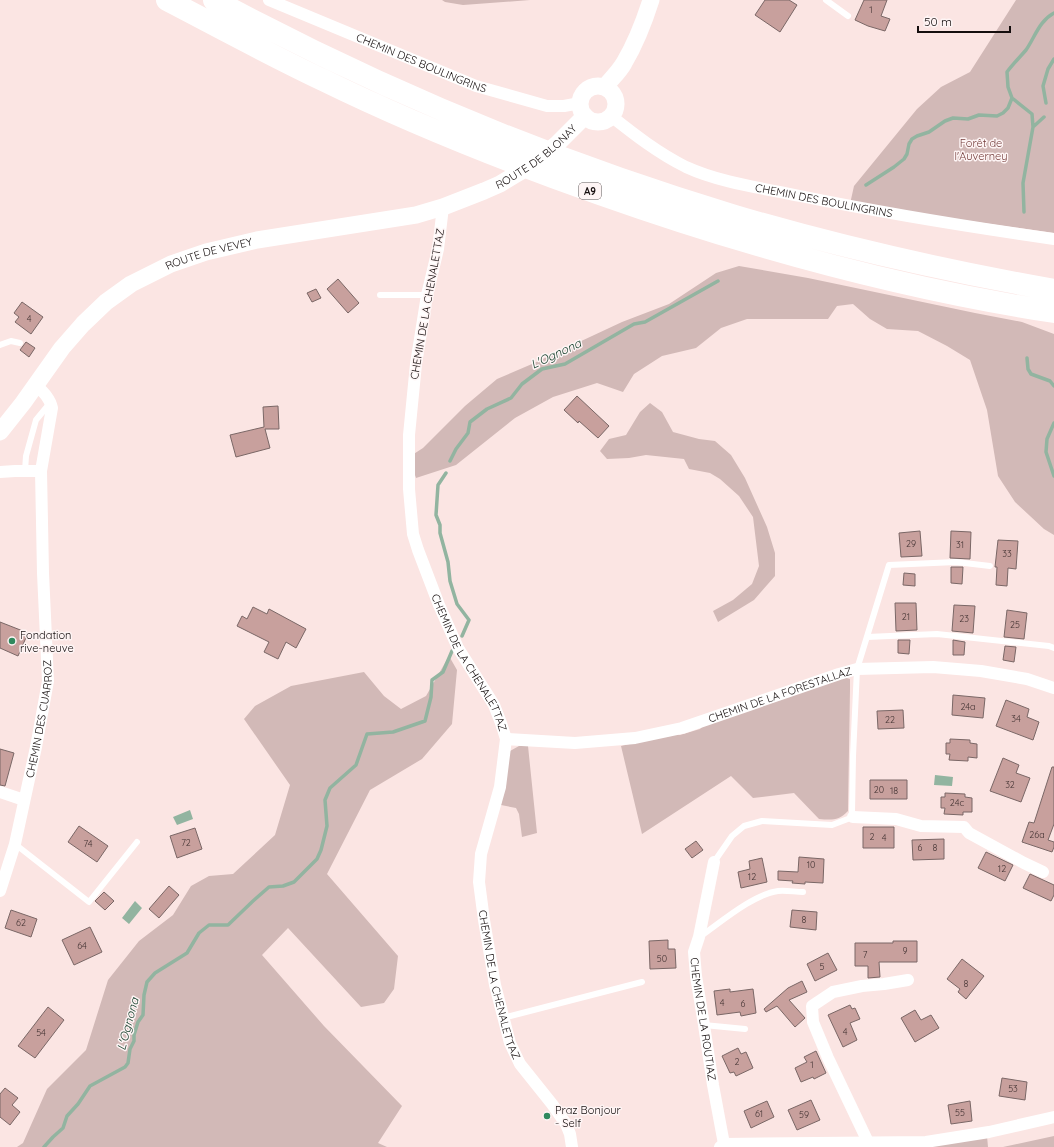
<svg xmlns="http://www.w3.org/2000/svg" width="1054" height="1147" viewBox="0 0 1054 1147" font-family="Quicksand,sans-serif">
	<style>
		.green { fill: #d2b9b7 }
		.water { fill: #92b4a0 }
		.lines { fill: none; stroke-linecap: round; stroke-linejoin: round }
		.stream { stroke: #92b4a0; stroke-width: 3.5 }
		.building { fill: #c8a09d; stroke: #7a6766 }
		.lane { stroke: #fff; stroke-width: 6 }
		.street { stroke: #fff; stroke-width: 12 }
		.secondary { stroke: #fff; stroke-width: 17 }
		.highway { stroke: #fff; stroke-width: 22 }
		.poi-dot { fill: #30895e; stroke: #fef5f5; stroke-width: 1.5 }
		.labels { text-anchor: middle; stroke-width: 3; stroke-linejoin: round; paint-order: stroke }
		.number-label { font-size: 9px; fill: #423232 }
		.shield { fill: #fef5f5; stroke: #5b5353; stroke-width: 1 }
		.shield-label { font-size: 10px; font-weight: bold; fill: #150e0e }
		.street-label { font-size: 11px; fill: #150e0e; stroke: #fef5f5 }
		.park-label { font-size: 11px; fill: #753e3c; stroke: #fef5f5 }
		.poi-label { font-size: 11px; fill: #150e0e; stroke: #fef5f5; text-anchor: start }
		.water-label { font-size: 12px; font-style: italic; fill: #0f3b26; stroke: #fef5f5 }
	</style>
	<rect width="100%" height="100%" fill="#fbe5e3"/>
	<path class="green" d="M442,0H530L463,5L445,2Z
		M1016,0H1054V233L850,204L854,186L917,109L941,87L970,72Z
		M739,266L808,278L975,313L1022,322L1054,334V535L1044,529L1015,502L998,476L987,410L970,360L947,346L918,331L887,329L870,319L853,304L837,306L828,319H747L721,328L696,348L662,356L634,374L623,392L597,383L553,397L515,418L456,465L416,478L409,457L423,448L465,406L497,379L532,364L622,322L669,304L716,273Z
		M650,403L662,412L673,432L699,439L715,441L731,455L745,478L767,527L775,553V576L754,600L718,622L713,611L733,600L752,584L759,566L753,517L739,496L720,479L710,473L689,469L684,459L646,455L629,458L607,459L600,451L609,439L626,435L640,412Z
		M449,656L457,670L452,724L422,759L370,790L327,874L398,956L394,989L384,1003L361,1007L288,928L262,955L324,1026L402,1106L378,1143L387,1147H17L23,1143L47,1089L86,1050L108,980L139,941L173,915L191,886L209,876L233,874L275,835L290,785L244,719L255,706L291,686L364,672L384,696L401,709L426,696Z
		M843,677L850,679V689L848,811C839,821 831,820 819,819L794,793L753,798L731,776L642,834L621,746L674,734L680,735L700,729L704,725Z
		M519,746H528L537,833L522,837L519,814L516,808L501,805L510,751Z
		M987,1136L988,1147H888Z
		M1054,1136V1147H1003Z"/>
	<path class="water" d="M935,775L953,777L952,786L934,785Z
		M190,810L193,819L177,825L173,817Z
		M135,901L142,908L129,924L122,918Z"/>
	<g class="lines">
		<path class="stream" d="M1012,98L1032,114L1033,127L1023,183L1024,212
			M1046,103L1043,86L1048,69L1054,59
			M1033,127L1044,117
			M866,185L894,167L904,159L907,154L909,144L912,139L917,136L929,132L945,121L953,118L968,119L979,115L997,116L1003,113L1008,108L1012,98L1008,87L1007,72C1013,64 1020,57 1026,50C1035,37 1039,21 1054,13
			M1027,358L1028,369L1031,374L1050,381L1054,386
			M1054,423L1047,439L1046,452L1054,476
			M450,461L456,449L468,433L470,422L487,409L511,398L522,384L542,369L565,364L634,324L645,322L718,281
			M446,473L438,485L436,515L440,525V533L448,562L450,581L457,604L469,620L462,636
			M44,1147L53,1137L63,1128L67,1116L78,1104L90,1086L125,1067L128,1063L130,1049L134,1041V1035L138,1022L143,1015L144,995L147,982L155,973L187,953L199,933L209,925H228L253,901L269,887L283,886L294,882L317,859L321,850L327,826L325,800L330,788L356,765L367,734L393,732L425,721L431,697L432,680L443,672L452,651"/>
	</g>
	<path class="building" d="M765,0H789L797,5L780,32L755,15Z
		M864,0H887L881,16L890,19L885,31L868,26L855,20Z
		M338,279L359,303L348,313L327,289Z
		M316,289L321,298L312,302L307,293Z
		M22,302L43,317L31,334L15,322L19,317L14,313Z
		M26,342L35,348L29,357L20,350Z
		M577,396L609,426L598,438L579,421L578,423L564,410Z
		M278,406L279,429H265L270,448L236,457L230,435L264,427L263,407Z
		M920,531L922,556L901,557L899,533Z
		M951,531L971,532L970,559L950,558Z
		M998,540L1018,541L1016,569L1008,568L1007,586L996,585L997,567H995Z
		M951,567H963L962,584L951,583Z
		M904,573L915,574V586L903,585Z
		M895,603H916L917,630L896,631Z
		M954,605L975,606L973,633L952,631Z
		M253,607L267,614L269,609L306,629L296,648L286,642L278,659L264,652L269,642L237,626L242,616L247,619Z
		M1007,610L1027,613L1024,639L1004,637Z
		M0,622L28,633L18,656L0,648Z
		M898,640H910L909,654L898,653Z
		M953,640L965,642L964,655H953Z
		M1005,646L1016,647L1014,662L1003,660Z
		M953,695L985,698L983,718L952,715Z
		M1006,700L1029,709L1027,717L1039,722L1033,740L996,726Z
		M903,710L904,728L878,729L877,711Z
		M950,739L970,740V743L977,744V758L968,757V761L949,760L950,754H946V743H950Z
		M0,749L14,753L5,786L0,785Z
		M1003,758L1019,765L1016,773L1030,778L1021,802L990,791Z
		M1052,767H1054V824L1048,840L1054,842V847L1052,852L1022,842L1029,822L1034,823Z
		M870,780H907V799H870Z
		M945,793L965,794V797L972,798V812H963V815L944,814L945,808H941V797H945Z
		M79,826L108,846L97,862L68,842Z
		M863,827H894V848H863Z
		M195,828L202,849L177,858L170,836Z
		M944,839V859L913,860L912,840Z
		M696,841L703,850L692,858L685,849Z
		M986,852L1013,865L1005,881L978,868Z
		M799,857L824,859L823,883L805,882V884L792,883L793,881L778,880V871L798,872Z
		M762,858L767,882L741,888L738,872L750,869L749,861Z
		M1030,874L1054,885V895L1051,901L1023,888Z
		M169,886L179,895L159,918L149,909Z
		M104,892L114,901L105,910L95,901Z
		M11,910L37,919L31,937L5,928Z
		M792,910L817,912L816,930L790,927Z
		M90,927L102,952L74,965L62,940Z
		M668,940V949H675L676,968L650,969L649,941Z
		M893,941H917V962H879L880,977L868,978V966H855V943H893Z
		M828,953L837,970L815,981L807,964Z
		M962,959L984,976L966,999L958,992L960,989L947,979Z
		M802,981L807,992L789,1000L805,1018L795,1027L777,1006L766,1012L764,1009L788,988Z
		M730,989V992L753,989L756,1013L741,1016L740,1012L717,1015L714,991Z
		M850,1005L852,1009L855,1008L860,1019L850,1023L857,1040L843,1047L828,1015Z
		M48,1007L64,1020L35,1058L18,1046Z
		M915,1010L921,1020L931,1015L939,1028L915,1042L901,1018Z
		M738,1048L741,1054L746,1052L753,1068L736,1076L734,1072L730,1073L722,1056Z
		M816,1051L826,1073L814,1079L813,1077L801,1082L795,1068L807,1062L804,1057Z
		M1002,1078L1027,1082L1025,1100L999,1096Z
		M5,1088L18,1098L12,1105L20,1112L10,1125L0,1117V1094Z
		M811,1100L820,1120L797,1130L788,1110Z
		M767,1101L774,1117L751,1128L744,1111Z
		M970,1101L972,1121L951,1124L948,1105Z"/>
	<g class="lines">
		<path class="lane" d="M826,0L848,16
			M380,295H427
			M0,345L11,341L20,343
			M25,471L26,456L36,420L50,403
			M867,637L937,634L1049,646L1054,648
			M15,844L89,902L137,842
			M714,862L732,836L744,826L762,821L832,825L853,817L852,813L853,756L857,669L889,565L956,562L990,566
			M701,936C721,922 754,894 778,891C786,890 795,892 803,892
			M503,1018L642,982
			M704,1025L745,1029"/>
		<g class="street">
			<path id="s1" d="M269,0L476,86L547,106H564L580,103"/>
			<path id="s2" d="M611,116C635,135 658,153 686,167C721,183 762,188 800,196C884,213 969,227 1054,239"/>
			<path id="s3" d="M443,207L438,249L427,295L416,364L409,435V489L413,534L418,550L439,605L458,648L494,705L501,723L506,739L500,787L481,854L479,882L484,920L495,985L510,1043L520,1064L552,1104L566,1124L570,1134L572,1147"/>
			<path d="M0,472L15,471H41"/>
			<path id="s4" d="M506,739L575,743L635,738L682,728L839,674L857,669L933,667L981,671L1027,679L1054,688"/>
			<path d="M0,792L24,800"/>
			<path d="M853,817L896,819L921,826L964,827L969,833L1024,863L1043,872"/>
			<path id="s5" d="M714,862L699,937L694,952L696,976L704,1025L713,1085L724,1144"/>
			<path id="s6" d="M0,891L15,844L36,747L48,681L43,573L41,471L52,408C50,398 43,392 36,385"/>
			<path d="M868,1142L828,1058L813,1022L812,1006L833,992L862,986L884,984L908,980"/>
			<path d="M720,1147L724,1144L926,1142L989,1132L1054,1117"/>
		</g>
		<g class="secondary">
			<circle cx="598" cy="104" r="18"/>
			<path d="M605,87C611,79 619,72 624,63C636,43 644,22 651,0"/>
			<path id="s7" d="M0,432L23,403L62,348L83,324L106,302L131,284L171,264L206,252L257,240L416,215L443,207L484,191L500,184L518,173L538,160L557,144L585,116"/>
		</g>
		<path class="highway" d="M167,0C219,27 270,55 323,80C413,124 506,161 600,194C747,246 899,288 1054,312
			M214,0C380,89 555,162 735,216C840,247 947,271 1054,290"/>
	</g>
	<g class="poi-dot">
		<circle cx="12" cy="641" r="4"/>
		<circle cx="547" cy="1116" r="4"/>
	</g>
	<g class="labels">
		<g class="number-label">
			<text x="871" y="13">1</text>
			<text x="29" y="322">4</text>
			<text x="911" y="547">29</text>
			<text x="960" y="548">31</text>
			<text x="1007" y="557">33</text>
			<text x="906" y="620">21</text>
			<text x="964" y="622">23</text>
			<text x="1015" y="628">25</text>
			<text x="968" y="710">24a</text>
			<text x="1016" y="722">34</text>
			<text x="890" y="723">22</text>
			<text x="1010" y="788">32</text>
			<text x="879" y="793">20</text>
			<text x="894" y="794">18</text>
			<text x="957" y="806">24c</text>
			<text x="1037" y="838">26a</text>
			<text x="872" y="840">2</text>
			<text x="884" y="841">4</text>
			<text x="186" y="846">72</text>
			<text x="88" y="847">74</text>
			<text x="920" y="851">6</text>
			<text x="935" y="851">8</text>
			<text x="811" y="868">10</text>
			<text x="1002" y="872">12</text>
			<text x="752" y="880">12</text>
			<text x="804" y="923">8</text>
			<text x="21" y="926">62</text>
			<text x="82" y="949">64</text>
			<text x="905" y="954">9</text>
			<text x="865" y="958">7</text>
			<text x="662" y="962">50</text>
			<text x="822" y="970">5</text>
			<text x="966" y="987">8</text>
			<text x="722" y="1006">4</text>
			<text x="743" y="1007">6</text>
			<text x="845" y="1035">4</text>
			<text x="41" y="1036">54</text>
			<text x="737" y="1065">2</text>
			<text x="812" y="1068">1</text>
			<text x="1013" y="1092">53</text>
			<text x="960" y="1116">55</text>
			<text x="759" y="1117">61</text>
			<text x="804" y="1118">59</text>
		</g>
		<rect class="shield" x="579" y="183" width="22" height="16" rx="3"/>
		<g class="shield-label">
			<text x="590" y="195">A9</text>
		</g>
		<g class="street-label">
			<text dy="4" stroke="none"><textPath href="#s1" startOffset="165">CHEMIN DES BOULINGRINS</textPath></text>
			<text dy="4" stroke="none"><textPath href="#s7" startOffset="629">ROUTE DE BLONAY</textPath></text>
			<text dy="4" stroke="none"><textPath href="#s2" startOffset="233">CHEMIN DES BOULINGRINS</textPath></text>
			<text dy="4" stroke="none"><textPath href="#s7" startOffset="283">ROUTE DE VEVEY</textPath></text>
			<text transform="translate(427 304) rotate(-80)" y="4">CHEMIN DE LA CHENALETTAZ</text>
			<text dy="4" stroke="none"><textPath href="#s3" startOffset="471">CHEMIN DE LA CHENALETTAZ</textPath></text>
			<text dy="4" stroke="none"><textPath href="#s4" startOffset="281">CHEMIN DE LA FORESTALLAZ</textPath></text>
			<text dy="4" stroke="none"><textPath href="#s6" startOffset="177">CHEMIN DES CUARROZ</textPath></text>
			<text dy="4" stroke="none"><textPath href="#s3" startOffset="807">CHEMIN DE LA CHENALETTAZ</textPath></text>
			<text dy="4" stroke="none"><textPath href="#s5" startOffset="160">CHEMIN DE LA ROUTIAZ</textPath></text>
		</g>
		<g class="park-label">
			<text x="981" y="147">Forêt de<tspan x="981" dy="13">l'Auverney</tspan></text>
		</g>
		<g class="poi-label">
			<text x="20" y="639">Fondation<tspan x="20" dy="13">rive-neuve</tspan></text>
			<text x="555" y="1114">Praz Bonjour<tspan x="555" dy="13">- Self</tspan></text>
		</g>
		<g class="water-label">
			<text transform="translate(556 354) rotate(-25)" y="4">L'Ognona</text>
			<text transform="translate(128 1024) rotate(-75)" y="4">L'Ognona</text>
		</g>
	</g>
	<path d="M918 26v6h92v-6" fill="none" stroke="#150e0e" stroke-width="2"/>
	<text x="924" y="26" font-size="12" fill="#150e0e" stroke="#fef5f5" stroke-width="3" paint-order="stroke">50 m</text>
</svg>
